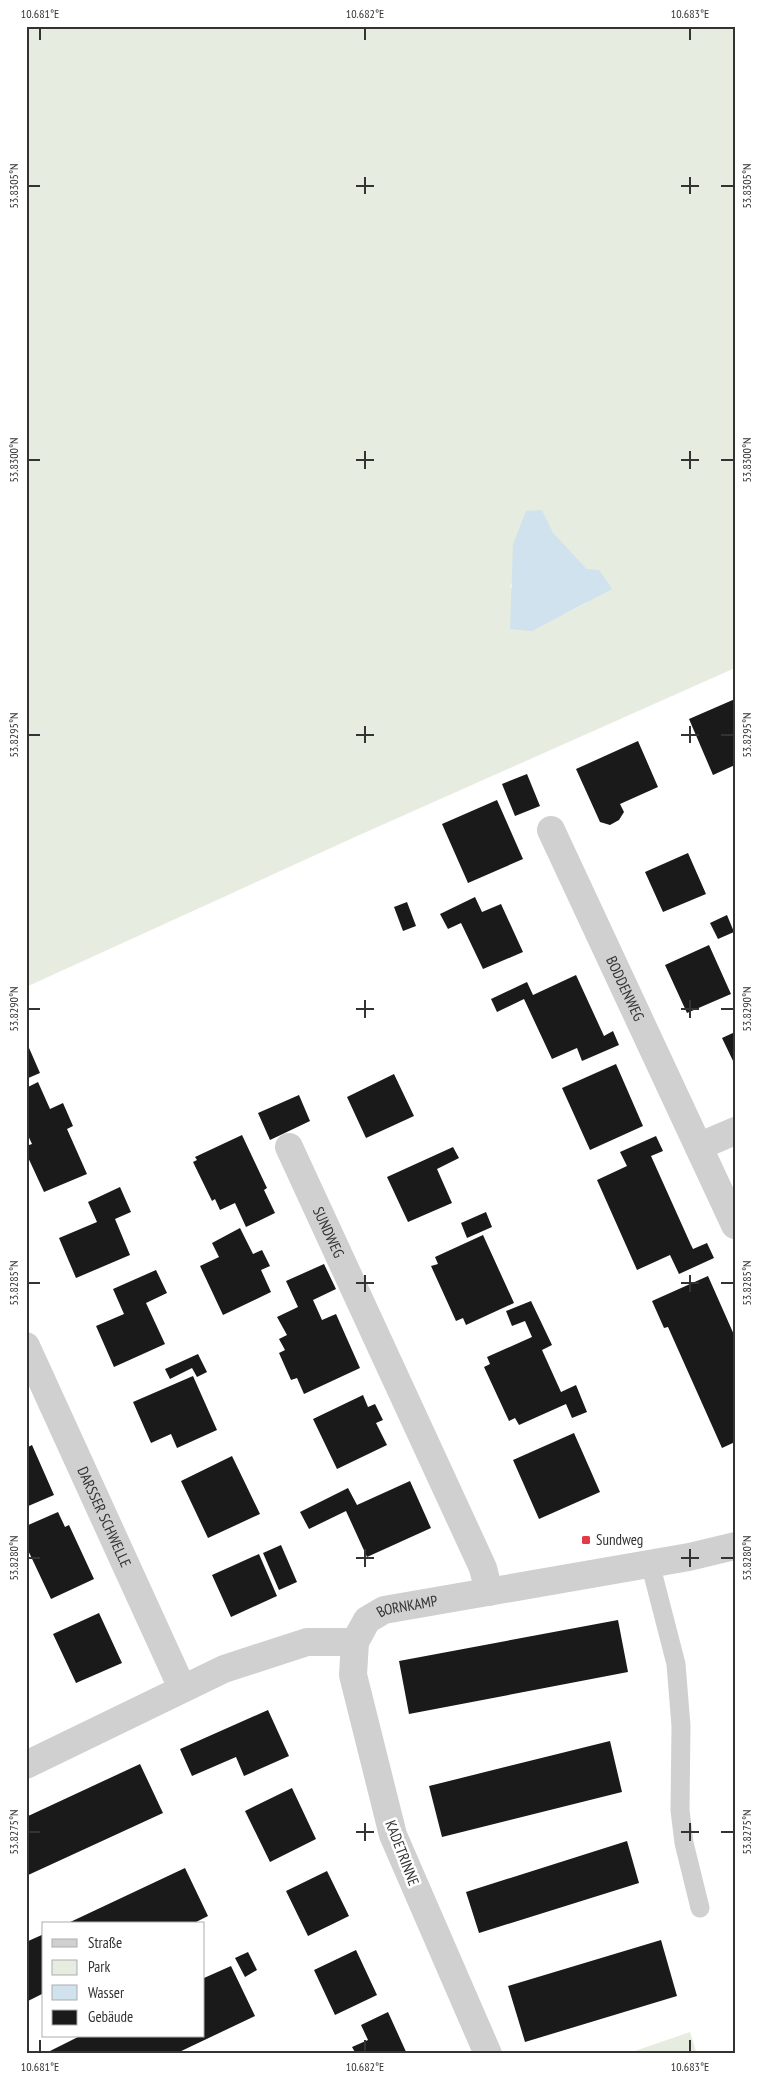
<svg xmlns="http://www.w3.org/2000/svg" width="761" height="2080" viewBox="0 0 761 2080" font-family="'PT Sans Narrow',sans-serif">
	<style>
		.green { fill: #e6ecdf; fill-rule: evenodd }
		.water { fill: #cfe2ee }
		.building { fill: #1a1a1a }
		.lines { fill: none; stroke-linecap: round; stroke-linejoin: round }
		.lane { stroke: #d0d0d0; stroke-width: 19 }
		.street { stroke: #d0d0d0; stroke-width: 28 }
		.ticks { fill: none; stroke: #333; stroke-width: 2 }
		.poi-dot { fill: #e63946; stroke: #fff; stroke-width: 2 }
		.labels { text-anchor: middle; stroke-width: 5; stroke-linejoin: round; paint-order: stroke }
		.street-label { font-size: 15px; fill: #333; stroke: #fff }
		.poi-label { font-size: 15px; fill: #333; stroke: #fff; text-anchor: start }
		.neatline { fill: none; stroke: #333; stroke-width: 2 }
		.ticks-label { font-size: 12px; text-anchor: middle; fill: #333 }
	</style>
	<rect width="100%" height="100%" fill="#fff"/>
	<path class="green" d="M26,26H735V668L355,837L26,987ZM542,510L552,533L587,569L586,603L562,615L510,587Z
		M690,2032L697,2054H626Z"/>
	<path class="water" d="M542,510L553,533L587,569L599,570L612,589L532,631L510,629L513,544L526,511Z"/>
	<path class="building" d="M735,699V765L713,775L689,719Z
		M638,741L658,787L620,804L624,812L619,820L610,825L600,822L576,769Z
		M527,774L540,806L515,816L502,784Z
		M497,800L523,859L468,883L442,824Z
		M688,853L706,894L663,912L645,872Z
		M475,897L482,912L501,904L523,952L483,969L461,923L448,929L440,914Z
		M407,902L416,926L403,931L394,907Z
		M727,915L734,932L718,939L710,923Z
		M709,945L731,994L687,1013L665,965Z
		M576,975L604,1036L613,1031L619,1045L582,1061L577,1048L552,1059L524,999L497,1012L491,999L527,982L533,995Z
		M735,1032V1065L722,1038Z
		M26,1041L40,1073L26,1079Z
		M616,1064L643,1126L590,1150L562,1088Z
		M394,1074L414,1116L366,1138L347,1097Z
		M38,1082L50,1109L63,1103L73,1126L67,1129L87,1174L44,1192L26,1153V1146L32,1144L26,1131V1088Z
		M299,1095L310,1121L270,1140L258,1113Z
		M242,1135L267,1188L264,1190L275,1213L246,1227L235,1203L220,1210L215,1199L212,1201L193,1162L197,1160L195,1157Z
		M656,1136L663,1151L651,1156L691,1245L693,1249L707,1243L714,1258L679,1274L670,1255L637,1270L597,1180L627,1166L620,1152Z
		M453,1147L459,1158L437,1169L452,1203L408,1222L387,1177Z
		M120,1187L131,1212L115,1219L130,1255L76,1278L59,1238L97,1222L88,1202Z
		M486,1212L492,1227L467,1238L461,1223Z
		M240,1228L253,1254L262,1250L270,1266L261,1270L271,1292L223,1315L200,1266L219,1257L212,1243Z
		M483,1235L514,1303L466,1325L463,1318L456,1321L431,1266L438,1264L435,1257Z
		M324,1264L336,1289L313,1300L322,1320L336,1314L360,1368L304,1394L297,1378L291,1380L279,1353L285,1350L279,1339L287,1335L277,1317L298,1307L286,1281Z
		M156,1270L167,1293L146,1303L165,1344L114,1367L96,1326L124,1314L113,1289Z
		M708,1276L735,1337V1442L722,1448L668,1327L664,1328L652,1301Z
		M531,1301L552,1345L542,1350L561,1392L576,1385L587,1412L572,1418L566,1404L519,1425L515,1418L509,1421L484,1367L490,1364L487,1357L532,1337L525,1321L512,1326L506,1311Z
		M198,1354L207,1372L197,1377L192,1368L170,1379L165,1369Z
		M193,1376L217,1430L177,1448L171,1434L151,1443L133,1402Z
		M363,1395L368,1407L375,1404L383,1420L376,1423L387,1445L337,1469L313,1419Z
		M574,1433L600,1492L539,1519L513,1460Z
		M32,1445L54,1495L26,1507V1448Z
		M232,1456L260,1514L208,1538L181,1481Z
		M410,1481L431,1528L367,1557L346,1511L309,1529L300,1512L348,1488L357,1505Z
		M58,1512L65,1527L69,1525L94,1579L51,1599L26,1546V1526Z
		M281,1545L297,1582L279,1590L263,1553Z
		M259,1554L277,1596L231,1617L212,1575Z
		M99,1613L122,1663L76,1683L53,1634Z
		M618,1620L628,1672L409,1714L399,1661Z
		M268,1710L289,1756L244,1776L236,1757L192,1776L180,1749Z
		M610,1741L622,1792L442,1837L429,1786Z
		M140,1764L163,1813L26,1876V1817Z
		M292,1788L316,1839L270,1862L245,1811Z
		M627,1841L639,1883L479,1933L466,1892Z
		M185,1868L208,1916L192,1924H66Z
		M327,1871L349,1916L308,1936L286,1891Z
		M44,1934V1993L26,2002V1942Z
		M661,1940L677,1996L525,2042L508,1986Z
		M356,1950L377,1995L335,2015L314,1970Z
		M248,1952L257,1970L245,1977L235,1958Z
		M231,1966L255,2016L175,2054H44L80,2036H204V1978Z
		M388,2012L407,2054H356L352,2047L368,2040L361,2025Z"/>
	<g class="lines">
		<path class="lane" d="M650,1563L676,1664L681,1726L680,1810L684,1843L700,1908"/>
		<g class="street">
			<path id="s1" d="M551,830L735,1225"/>
			<path d="M700,1146L735,1131"/>
			<path id="s2" d="M289,1147L483,1568L489,1592"/>
			<path id="s3" d="M26,1346L182,1688"/>
			<path d="M26,1765L224,1669L307,1642H355"/>
			<path id="s4" d="M488,2054L393,1835L353,1675L355,1642L367,1620L384,1610L689,1557L735,1546"/>
		</g>
	</g>
	<path class="ticks" d="M40,28V40M365,28V40M690,28V40M365,177V194M690,177V194M28,186H40M356,186H374M681,186H699M721,186H734M365,451V469M690,451V469M28,460H40M356,460H374M681,460H699M721,460H734M365,726V743M690,726V743M28,735H40M356,735H374M681,735H699M721,735H734M365,1000V1018M690,1000V1018M28,1009H40M356,1009H374M681,1009H699M721,1009H734M365,1275V1292M690,1275V1292M28,1283H40M356,1283H374M681,1283H699M721,1283H734M365,1549V1567M690,1549V1567M28,1558H40M356,1558H374M681,1558H699M721,1558H734M365,1823V1841M690,1823V1841M28,1832H40M356,1832H374M681,1832H699M721,1832H734M40,2040V2052M365,2040V2052M690,2040V2052"/>
	<rect class="poi-dot" x="581" y="1535" width="10" height="10" rx="2.5"/>
	<g class="labels">
		<g class="street-label">
			<text dy="5" stroke="none"><textPath href="#s1" startOffset="175">BODDENWEG</textPath></text>
			<text dy="5" stroke="none"><textPath href="#s2" startOffset="94">SUNDWEG</textPath></text>
			<text dy="5" stroke="none"><textPath href="#s3" startOffset="188">DARSSER SCHWELLE</textPath></text>
			<text dy="5" stroke="none"><textPath href="#s4" startOffset="505">BORNKAMP</textPath></text>
			<text transform="translate(402 1853) rotate(69)" y="5">KADETRINNE</text>
		</g>
		<g class="poi-label">
			<text x="596" y="1545">Sundweg</text>
		</g>
	</g>
	<rect width="761" height="2080" fill="none" stroke="#ffffff" stroke-width="55"/>
	<rect x="42" y="1922" width="162" height="115" fill="#ffffff" stroke="#adadad"/>
	<rect x="52" y="1939" width="25" height="8" fill="#d0d0d0" stroke="#adadad"/>
	<text x="88" y="1948" font-size="15" fill="#333333">Straße</text>
	<rect x="52" y="1960" width="25" height="15" fill="#e6ecdf" stroke="#adadad"/>
	<text x="88" y="1972" font-size="15" fill="#333333">Park</text>
	<rect x="52" y="1985" width="25" height="15" fill="#cfe2ee" stroke="#adadad"/>
	<text x="88" y="1998" font-size="15" fill="#333333">Wasser</text>
	<rect x="52" y="2010" width="25" height="15" fill="#1a1a1a" stroke="#adadad"/>
	<text x="88" y="2022" font-size="15" fill="#333333">Gebäude</text>
	<rect x="28" y="28" width="706" height="2024" class="neatline"/>
	<g class="ticks-label">
		<text x="40" y="18">10.681°E</text>
		<text x="365" y="18">10.682°E</text>
		<text x="690" y="18">10.683°E</text>
		<text transform="translate(14 186) rotate(-90)" y="4">53.8305°N</text>
		<text transform="translate(747 186) rotate(-90)" y="4">53.8305°N</text>
		<text transform="translate(14 460) rotate(-90)" y="4">53.8300°N</text>
		<text transform="translate(747 460) rotate(-90)" y="4">53.8300°N</text>
		<text transform="translate(14 735) rotate(-90)" y="4">53.8295°N</text>
		<text transform="translate(747 735) rotate(-90)" y="4">53.8295°N</text>
		<text transform="translate(14 1009) rotate(-90)" y="4">53.8290°N</text>
		<text transform="translate(747 1009) rotate(-90)" y="4">53.8290°N</text>
		<text transform="translate(14 1283) rotate(-90)" y="4">53.8285°N</text>
		<text transform="translate(747 1283) rotate(-90)" y="4">53.8285°N</text>
		<text transform="translate(14 1558) rotate(-90)" y="4">53.8280°N</text>
		<text transform="translate(747 1558) rotate(-90)" y="4">53.8280°N</text>
		<text transform="translate(14 1832) rotate(-90)" y="4">53.8275°N</text>
		<text transform="translate(747 1832) rotate(-90)" y="4">53.8275°N</text>
		<text x="40" y="2071">10.681°E</text>
		<text x="365" y="2071">10.682°E</text>
		<text x="690" y="2071">10.683°E</text>
	</g>
</svg>
